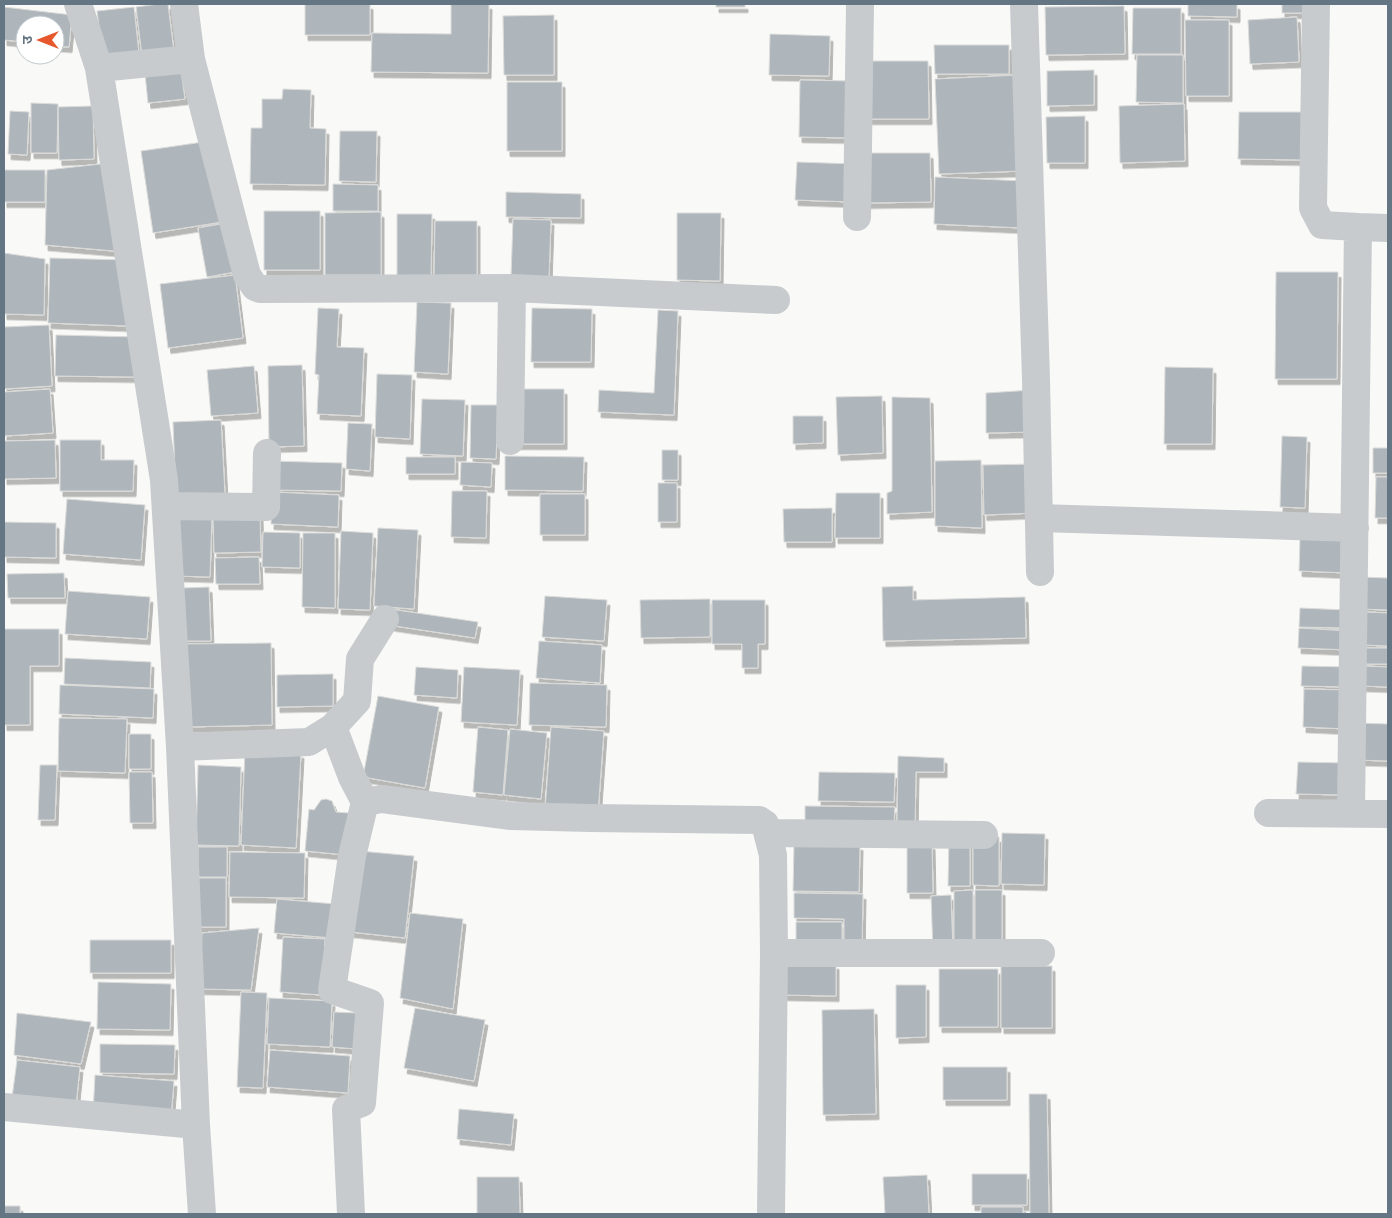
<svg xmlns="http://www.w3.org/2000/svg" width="1392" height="1218" viewBox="0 0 1392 1218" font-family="'Titillium Web','Noto Sans Devanagari',sans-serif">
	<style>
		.building { fill: #aeb6bc; stroke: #dbdbd9; filter: url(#shadow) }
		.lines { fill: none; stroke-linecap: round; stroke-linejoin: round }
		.minor { stroke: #c7cbce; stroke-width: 28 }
	</style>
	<defs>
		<filter id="shadow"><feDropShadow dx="3" dy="5.5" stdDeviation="0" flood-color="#0004"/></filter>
	</defs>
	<rect width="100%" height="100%" fill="#f9f9f7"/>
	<path class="building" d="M159,4H168L174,52L142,56L136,7Z
		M305,4H370V35H305Z
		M451,4H489L488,73L371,72L372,33L451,34Z
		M716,4H745V7H716Z
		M1188,4H1237V17L1188,16Z
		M1282,4H1311V13H1282Z
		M1124,6L1125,54L1046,55L1045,7Z
		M4,7L72,15L69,47L55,46V25H25V42L4,40Z
		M134,7L139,54L103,58L97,11Z
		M1133,8H1181V54H1132Z
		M554,15V75H504L503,16Z
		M1297,17L1299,62L1250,64L1248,20Z
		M1185,20H1229V96H1186Z
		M770,34L830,36L829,76L769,75Z
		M934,45H1009V74H935Z
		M1137,55H1183V103L1136,102Z
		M863,61H928L929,119H864Z
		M1094,70V105L1047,106V71Z
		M181,71L185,99L148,103L145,74Z
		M1019,75L1023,171L939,174L935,79Z
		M800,80L853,81L852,138L799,137Z
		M507,82H562V151H507Z
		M283,89L311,90L310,128L326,129L325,185L250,184L251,128H262V99H282Z
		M31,103L58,104L57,153H31Z
		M1184,104L1185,161L1120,163L1119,106Z
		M93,106L94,159L59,160L58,107Z
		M10,111L29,112L27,155L8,154Z
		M1239,112H1308V160L1238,159Z
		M1085,116V163H1047L1046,117Z
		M340,131H377L376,182L339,181Z
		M210,141L222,222L153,233L141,151Z
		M863,153H930L931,202L863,203Z
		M797,162L855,164L853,202L795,200Z
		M109,163L125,252L45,245L47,170Z
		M4,170H45V202H4Z
		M935,177L1024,181L1022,228L934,224Z
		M333,184L378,185V211H333Z
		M506,192L581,194V218L506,217Z
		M264,211H320V270H264Z
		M381,212V275H325V213Z
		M677,213H721L720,281L677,280Z
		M397,214H432L431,280H397Z
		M513,219L551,220L549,278L511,277Z
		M435,221H477V280H434Z
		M226,223L235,272L207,277L198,228Z
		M4,253L45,259L44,315L4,314Z
		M50,258L127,260L128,326L48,323Z
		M1276,272H1338L1337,379H1275Z
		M235,275L243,338L168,348L160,284Z
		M417,302L451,303L448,374L414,372Z
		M318,308L339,309L337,347L364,348L361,416L317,414L319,375L315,374Z
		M532,308L592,309L591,362H531Z
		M658,310L678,311L674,415L598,412L599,390L654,393Z
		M49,325L52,386L4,389V327Z
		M56,335L138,337L137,377L55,376Z
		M302,365L304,446L269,447L268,366Z
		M254,366L258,413L211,416L207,370Z
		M1165,367L1213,368L1212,444H1164Z
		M377,374L412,375L410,439L375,437Z
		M50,389L53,433L4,436V392Z
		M517,389H564V444H516Z
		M1032,390L1034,432L986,433V393Z
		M882,396L883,453L838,455L836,397Z
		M892,397L930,398L932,512L887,514V493L892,491Z
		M422,399L465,400L463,456L420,454Z
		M471,405H498L496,459L470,458Z
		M793,416H823V443L793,444Z
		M221,420L225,494L176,497L173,422Z
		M348,423L372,424L370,471L346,469Z
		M1282,436L1307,437L1305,508L1280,507Z
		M55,440L56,478L4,479V441Z
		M60,440H101V460H134L133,491H60Z
		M1373,448H1388V473H1373Z
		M662,450H678V480H662Z
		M505,456L584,457L583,491L505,490Z
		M406,457H455V474H406Z
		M981,460L982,528L935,526V461Z
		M271,461L342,463L341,491L270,490Z
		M461,462L492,463L491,487L460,485Z
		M1034,464L1035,513L984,515L983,465Z
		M1376,477H1388V518H1375Z
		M658,483H677V522H658Z
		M452,491H487L486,538L451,537Z
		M272,492L339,495L338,527L271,524Z
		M836,493H880V538H835Z
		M540,494H585V535H540Z
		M67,499L145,505L141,560L63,554Z
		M832,508V542H784L783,509Z
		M176,515L212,516L210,577L175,576Z
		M260,515L261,552L214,553L213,517Z
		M4,522L56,523V558L4,557Z
		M378,528L418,530L414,609L374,606Z
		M341,531L373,533L370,610L338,609Z
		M263,532L300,533V568L262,567Z
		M303,533H335V608L302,607Z
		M1300,537L1349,539L1348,573L1299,571Z
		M259,557L260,584H216L215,558Z
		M64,573L65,598H8L7,574Z
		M1361,577L1388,578V610L1360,609Z
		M913,586V600L1025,597L1026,638L883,641L882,587Z
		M209,587L211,641H183L182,588Z
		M68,591L150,597L147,639L65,634Z
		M545,596L607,600L604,641L542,637Z
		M710,599V637L641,638L640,600Z
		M712,600H765V644H758V668H742V644H712Z
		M1300,608L1347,610V628L1299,627Z
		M390,609L478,622L475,638L388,625Z
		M1364,612L1388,613V646L1363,645Z
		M1299,628L1350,631V650L1298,648Z
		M4,629H59V666H30V725H4Z
		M539,641L602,645L600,683L536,678Z
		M271,643L272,725L185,727L183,644Z
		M1362,648H1388V664H1362Z
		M65,658L151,662L150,688L64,684Z
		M1302,666L1348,667L1347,687L1301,686Z
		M1363,666L1388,667V687L1362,686Z
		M416,667L458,670L457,698L414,695Z
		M464,667L520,670L517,725L461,722Z
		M333,674V706L277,707V675Z
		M530,683L607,685L606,727L529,725Z
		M60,685L154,689L153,718L59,714Z
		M1304,689L1348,690L1347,729L1303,727Z
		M378,696L439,707L425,788L363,777Z
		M59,718L127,719L125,773L58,771Z
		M1357,723L1388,724V761L1356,760Z
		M478,727L508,730L503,795L473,792Z
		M551,727L604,731L598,813L545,810Z
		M510,729L547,733L541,799L504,795Z
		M129,734H151V769H129Z
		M245,750L301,753L296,848L241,845Z
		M898,756L944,758V772H916L915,827H897Z
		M1298,762L1347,763L1346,795L1296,794Z
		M40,765H57L55,820H38Z
		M198,765L241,767L239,846L196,845Z
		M129,772H152L153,823H130Z
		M819,772L895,773L894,802L818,801Z
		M326,799L332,801L336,812L349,813L346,855L305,851L309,809L314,810L321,800Z
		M805,806L895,807L894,823L805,822Z
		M1002,833L1045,834L1044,885L1001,884Z
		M949,836H970V886H948Z
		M973,836L999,837V886L973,885Z
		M794,844L860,845L859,892L793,891Z
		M907,844H932L933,893H907Z
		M198,847H227V877H198Z
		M360,851L414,856L405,938L351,932Z
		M230,852L305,853L304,898L229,897Z
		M198,878H226V927H198Z
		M973,890V950H954V891Z
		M975,890H1002V949H975Z
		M794,893L863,894L862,949H844V919L794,918Z
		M951,895L953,952H933L931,896Z
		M277,899L335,904L332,938L274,933Z
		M410,913L463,919L453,1009L400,998Z
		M796,922H842V952L796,951Z
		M259,928L251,990L200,989L202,933Z
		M283,937L325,939L322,995L280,992Z
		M90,940H171V973H90Z
		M783,963L836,964V996L783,995Z
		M1001,966H1052V1028H1001Z
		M939,969H998V1027H939Z
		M98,982L171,984L170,1030L97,1029Z
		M896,985H926V1037L896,1038Z
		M241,992L267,993L263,1088L237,1087Z
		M269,998L332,1001L330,1047L267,1044Z
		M415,1008L485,1020L474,1081L404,1068Z
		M874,1009L876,1114L823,1115L822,1010Z
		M334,1012L358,1013L357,1049L332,1047Z
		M17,1013L91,1022L81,1064L14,1055Z
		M100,1044L175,1045L174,1074L100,1073Z
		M270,1050L350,1056L348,1093L267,1087Z
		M17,1060L80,1067L76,1105L12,1098Z
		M943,1067H1007V1100H943Z
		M95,1075L174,1081L171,1118L93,1113Z
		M1029,1094H1047L1049,1214H1030Z
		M459,1109L514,1114L511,1145L457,1139Z
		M972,1174H1027V1205H972Z
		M927,1175L929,1214H885L883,1177Z
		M477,1177H519L520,1214H477Z
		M4,1206H20V1214H4Z
		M981,1207H1023V1214H981Z"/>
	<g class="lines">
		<path class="minor" d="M78,4L99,68L164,480L180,747L196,1125L202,1214
			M184,4L191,59L247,275L255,287L260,289L512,288L776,300
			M1024,4L1036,379L1040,572
			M1316,4L1313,208L1322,225L1358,227L1351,813
			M99,68L191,59
			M857,217L860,4
			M1358,227L1388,228
			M510,441L512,288
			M166,506L266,507L267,453
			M1040,518L1355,528
			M333,727L352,777L365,802
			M180,747L309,742L333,727L357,701L360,659L385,619
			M1268,813L1388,814
			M768,833L984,835
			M774,953H1041
			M4,1107L196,1125
			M351,1214L346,1109L362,1103L370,1003L332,990L352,856L365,802L382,799L511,816L590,818L759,820L765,824L773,855L774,953L771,1214"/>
	</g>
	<rect width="1392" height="1218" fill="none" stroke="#647583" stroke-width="10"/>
	<g transform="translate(40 40) rotate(270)"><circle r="24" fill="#ffffff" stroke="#c1c8cd"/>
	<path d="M0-4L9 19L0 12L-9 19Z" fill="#e6582b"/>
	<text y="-8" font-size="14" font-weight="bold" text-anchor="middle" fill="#647583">उ</text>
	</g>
</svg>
